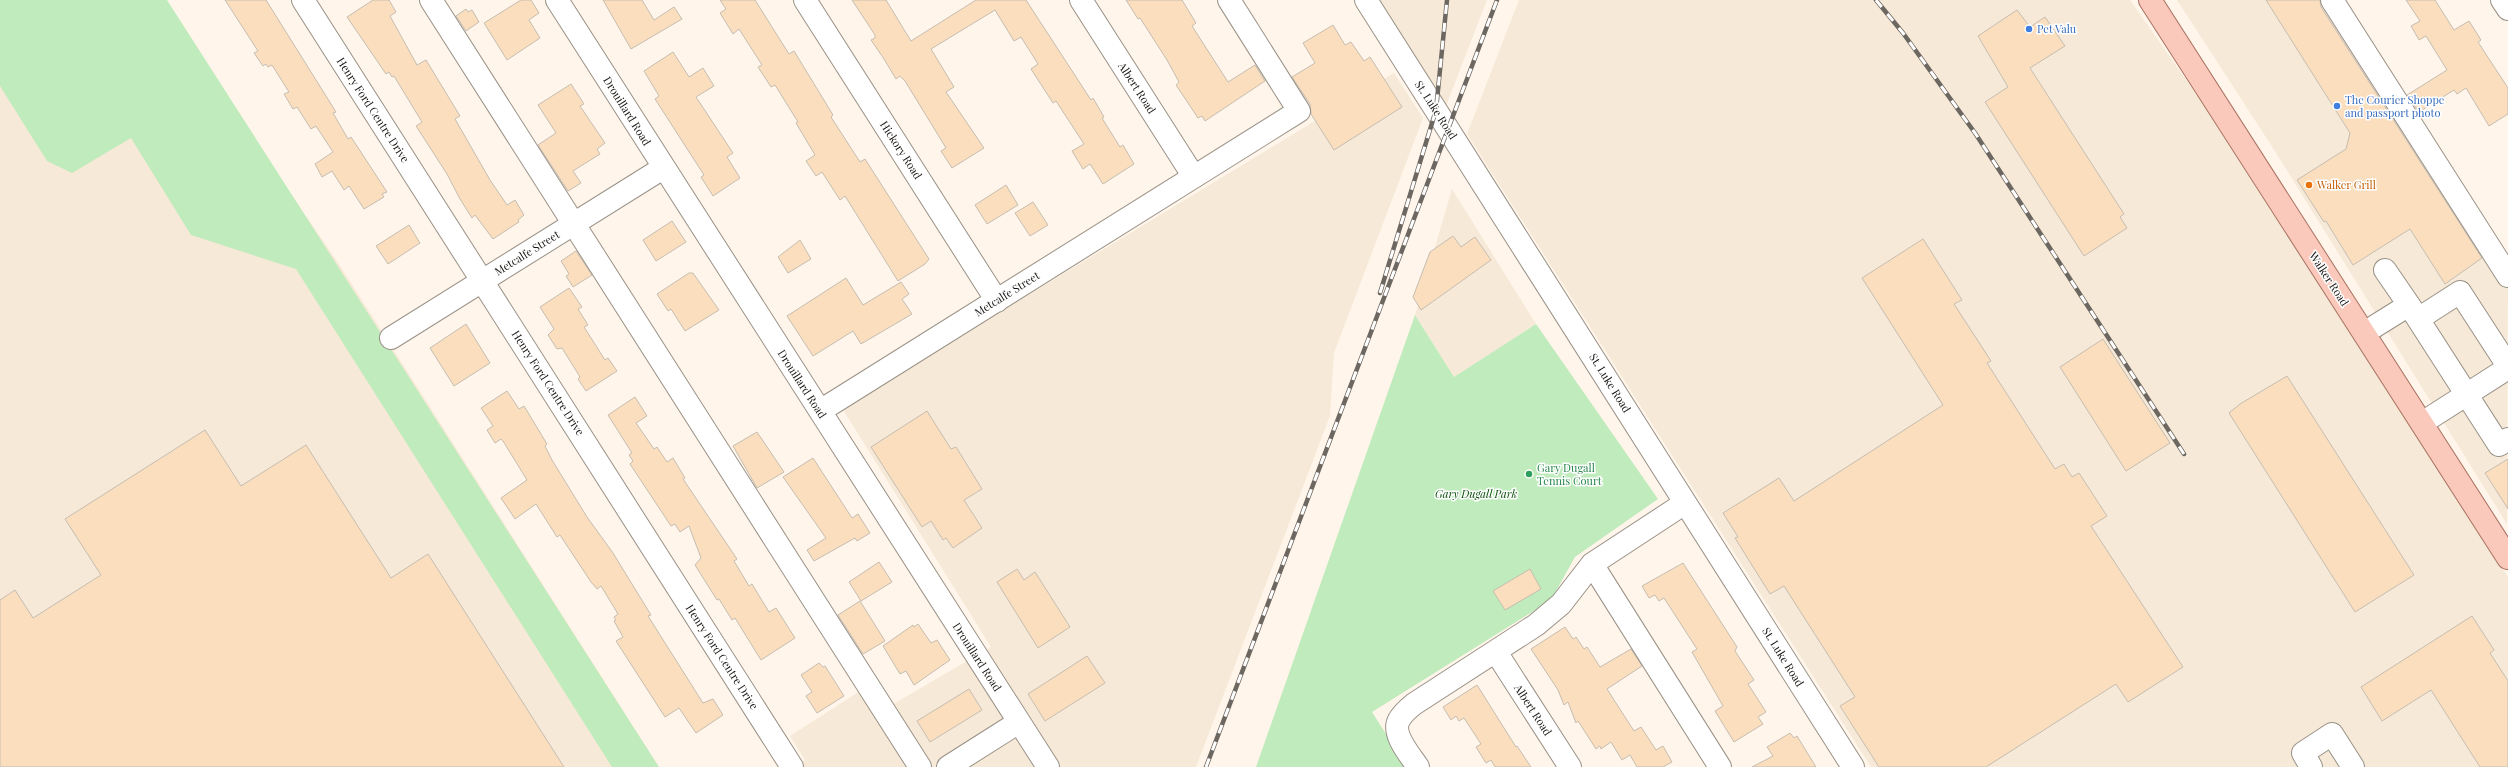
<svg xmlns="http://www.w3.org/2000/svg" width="2508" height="767" viewBox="0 0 2508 767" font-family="'Playfair Display',serif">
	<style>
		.built { fill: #f6e9d7 }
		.green { fill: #c0ebbc }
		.building { fill: #fadebd; stroke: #c5bdb2 }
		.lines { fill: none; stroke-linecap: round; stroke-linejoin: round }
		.minor-casing { stroke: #999187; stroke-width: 24 }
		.major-casing { stroke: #a87262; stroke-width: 24 }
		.minor { stroke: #fff; stroke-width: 22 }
		.major { stroke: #fac9bb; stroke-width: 22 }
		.rail-casing { stroke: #6d6761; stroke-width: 4.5 }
		.rail { stroke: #fff; stroke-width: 3; stroke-dasharray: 9; stroke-linecap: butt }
		.shop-dot { fill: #3f7fe0; stroke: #fff; stroke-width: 1.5 }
		.food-dot { fill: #e8710a; stroke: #fff; stroke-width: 1.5 }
		.leisure-dot { fill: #2e9e5b; stroke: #fff; stroke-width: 1.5 }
		.labels { text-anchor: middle; stroke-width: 3; stroke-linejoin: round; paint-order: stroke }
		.shop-label { font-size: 11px; fill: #366cbe; stroke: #fff; text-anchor: start }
		.street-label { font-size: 11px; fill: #171411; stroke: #fff }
		.food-label { font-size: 11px; fill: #c56008; stroke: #fff; text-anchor: start }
		.leisure-label { font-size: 11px; fill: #27864d; stroke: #fff; text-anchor: start }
		.park-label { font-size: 11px; font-style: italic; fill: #0a500a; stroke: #fff }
	</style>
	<rect width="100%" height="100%" fill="#fff5ea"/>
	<path class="built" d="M0,0L286,187L339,264L659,767H0Z
		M1380,0H1487L1446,106Z
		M1519,0H2130L2220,128L2325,295L2508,577V767H1871L1467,134Z
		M2177,0H2334L2508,273L2507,524L2271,145Z
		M1394,73L1423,118L1334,353L1330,416L1196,767H793L805,760L790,736L871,684L885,709L991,647L842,408Z
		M1452,189L1536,324L1454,377L1415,315Z"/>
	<path class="green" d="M0,0H167L659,767H612L296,269L191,235L131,138L72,173L47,161L0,86Z
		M1415,315L1454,377L1536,324L1658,499L1575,557L1551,600L1372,712L1407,767H1256Z"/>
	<path class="building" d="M225,0H266L336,112L333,113L348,139L351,137L387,192L382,194L384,197L364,209L349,186L344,190L332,171L322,177L315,164L333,152L316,126L311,129L297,107L293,109L284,94L289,92L272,65L268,67L266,64L263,66L254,53L258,51Z
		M373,0H389L396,12L390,16L417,65L426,60L460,116L455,119L490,180L507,205L515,200L524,215L518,220L519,222L493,239L475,215L472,218L460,199L447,174L416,126L422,122L394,76L392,77L389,72L386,74L347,17Z
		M521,0H531L539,13L529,20L540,38L507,60L484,23Z
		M603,0H642L654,20L674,7L682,19L631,49Z
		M720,0H755L789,54L794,51L833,115L831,117L860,162L865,159L929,259L925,264L898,281L845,196L840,200L822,172L816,176L806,161L815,155L796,123L798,122L775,85L771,87L758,67L762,65L739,29L733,34L720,13L726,9Z
		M852,0H886L911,41L976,0H1026L1091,100L1093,98L1104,117L1102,118L1120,147L1123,145L1134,164L1103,184L1090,164L1083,169L1072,151L1084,144L1056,101L1053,103L1031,69L1038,64L1021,37L1014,41L995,10L931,49L954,87L946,92L984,148L952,168L941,151L946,148L905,81L900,76L896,79L884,59L871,40L875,38V35Z
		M1126,0H1182L1196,23L1192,26L1228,82L1255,65L1265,81L1205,121L1202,116L1198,118L1176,85L1179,82L1167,60L1140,18L1138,19Z
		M2266,0H2320L2321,7L2482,258L2445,284L2410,229L2353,265L2326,221L2324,222L2297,180L2346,149L2350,133Z
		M2406,0H2435L2454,30L2469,21L2481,40L2478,42L2508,88V114L2489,126L2466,88L2457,94L2454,90L2419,112L2407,95L2447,70L2426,36L2419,40L2411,26L2420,21Z
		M466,9L468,12L472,10L479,22L466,31L456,16Z
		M2017,10L2030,27L2045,17L2065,46L2030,68L2124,214L2120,217L2127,228L2084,256L1985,102L2008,87L1978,36Z
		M1333,25L1345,45L1351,42L1364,61L1370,57L1402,107L1334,150L1311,114L1310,104L1292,77L1315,63L1303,43Z
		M673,52L689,77L703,68L714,86L696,97L733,153L727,157L740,178L713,196L701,177L704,175L655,99L659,96L644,71Z
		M571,84L584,104L580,106L605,143L597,149L600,154L573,171L581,183L568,191L538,145L556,133L538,105Z
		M1006,185L1018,205L987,224L975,205Z
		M1033,202L1048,225L1030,236L1015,213Z
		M672,221L686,242L656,261L643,240Z
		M409,225L420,243L388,264L376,246Z
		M1453,236L1461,247L1475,237L1491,260L1421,310L1413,297L1430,252Z
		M1923,239L1962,300L1954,304L1991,361L1987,363L2055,469L2064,464L2072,477L2079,473L2107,516L2091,526L2183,667L2128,702L2116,684L1986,767H1879L1840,706L1855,697L1784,586L1770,594L1735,538L1738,537L1723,513L1779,478L1794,501L1943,405L1862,278Z
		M800,240L811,259L788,273L778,257Z
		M576,251L592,275L573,287L566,276L569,274L561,261Z
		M689,273H693L719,310L685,331L671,309L668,311L657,294Z
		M846,278L863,305L901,282L909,294L902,299L912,314L861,344L853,331L813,356L787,316Z
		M569,288L582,307L578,309L588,325L584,327L605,360L608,358L617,371L586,391L578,379L580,377L562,348L557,349L548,335L554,329L540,307Z
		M466,324L490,363L454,386L430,348Z
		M2103,339L2170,443L2126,471L2060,367Z
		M2287,376L2414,575L2355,612L2229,413L2240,404Z
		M507,391L519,409L524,406L547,444L545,446L552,460L587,517L613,553L651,615L648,616L703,703L713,699L723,715L696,733L679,708L665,717L616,641L623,637L614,621L616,620L614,617L618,614L601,586L597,589L591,582L560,535L557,537L536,504L515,519L501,498L527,480L503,441L501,439L495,443L487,430L493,426L481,408Z
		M635,397L647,416L636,423L654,449L657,447L667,462L673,458L685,478L683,479L737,559L734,561L749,586L752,584L769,612L776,608L795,638L761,660L735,618L732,620L719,599L717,600L695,565L701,558L689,526L680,532L675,524L671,526L630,464L633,461L629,455L632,453L608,415Z
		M927,411L951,449L956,447L982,489L964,500L982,528L953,548L946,538L943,540L931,521L922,527L871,447Z
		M205,430L241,486L306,445L391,578L428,554L564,767H0V600L15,590L33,618L101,575L65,519Z
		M757,432L784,472L757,488L733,446Z
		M813,458L852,518L858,514L870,533L857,541L855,538L814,561L807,550L826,538L783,477Z
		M2508,459V509L2485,473Z
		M879,562L892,582L861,601L849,582Z
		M1683,563L1737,647L1735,651L1754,680L1748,684L1766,712L1758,717L1763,724L1734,742L1715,711L1723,706L1692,652L1697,649L1664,598L1659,601L1655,595L1649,598L1642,586Z
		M1017,569L1024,580L1035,572L1070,627L1038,648L997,582Z
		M1530,569L1541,589L1505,610L1493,591Z
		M860,601L885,641L863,654L838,615Z
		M2472,616L2494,650L2490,653L2508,681V767H2480L2431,690L2382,721L2361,687Z
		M918,624L931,643L937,640L950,660L914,685L906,671L900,674L883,646L913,625L914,627Z
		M1565,627L1573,639L1576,637L1584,649L1587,647L1600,667L1631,649L1642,666L1607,689L1634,731L1641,727L1656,750L1663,746L1672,762L1663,767H1637L1630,755L1622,760L1611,742L1601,749L1600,746L1596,749L1578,721L1576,723L1568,702L1564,705L1558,690L1531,649Z
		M1087,656L1105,683L1045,721L1028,694Z
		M819,663L823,667L825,666L844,696L817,713L806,696L812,692L801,675Z
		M1477,685L1516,747L1517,746L1531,767H1495L1491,760L1486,763L1476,747L1481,744L1464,718L1459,721L1456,716L1451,720L1443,707Z
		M969,689L982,710L930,742L917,721Z
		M1790,733L1794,738L1797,736L1816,767H1752L1773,756L1767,747Z"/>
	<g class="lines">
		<defs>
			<path id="minor" d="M303,0L792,767
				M431,0L920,767
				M557,0L1048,767
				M805,0L997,301
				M1081,0L1194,177
				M1366,0L1853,767
				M2332,0L2508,276
				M2502,0L2508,9
				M2385,270L2409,305
				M2418,319L2460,292L2508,366
				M2364,333L2409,305L2499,445L2508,439
				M391,338L663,168
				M820,411L1299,111L1229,0
				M2422,423L2508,368
				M1592,564L1720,767
				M1496,652L1570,767
				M948,767L1019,722
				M1418,767C1411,756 1391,734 1399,720C1402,714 1409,708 1414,704L1536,625L1561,604L1592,564L1685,503
				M2311,767L2303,753L2332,734L2353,767"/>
			<path id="major" d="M2150,0L2508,558"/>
		</defs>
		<use href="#minor" class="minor-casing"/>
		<use href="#major" class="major-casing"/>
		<use href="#minor" class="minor"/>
		<use href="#major" class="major"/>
		<defs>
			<path id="rail" d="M1876,0L1903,33L1975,133L2184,454
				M1380,293L1436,110L1447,0
				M1206,767L1497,0"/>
		</defs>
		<use href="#rail" class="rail-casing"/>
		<use href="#rail" class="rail"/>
	</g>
	<g class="shop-dot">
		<circle cx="2029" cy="29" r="4"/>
		<circle cx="2337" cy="106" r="4"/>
	</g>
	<circle class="food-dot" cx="2309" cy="185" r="4"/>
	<circle class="leisure-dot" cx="1529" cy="474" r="4"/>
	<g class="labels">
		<g class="shop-label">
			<text x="2037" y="33">Pet Valu</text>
			<text x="2345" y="104">The Courier Shoppe<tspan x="2345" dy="13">and passport photo</tspan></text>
		</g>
		<g class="street-label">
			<text transform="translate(1137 88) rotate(57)" y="4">Albert Road</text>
			<text transform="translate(373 110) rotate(57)" y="4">Henry Ford Centre Drive</text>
			<text transform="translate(1436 110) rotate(57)" y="4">St. Luke Road</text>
			<text transform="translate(627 111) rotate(58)" y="4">Drouillard Road</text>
			<text transform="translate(901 150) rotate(57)" y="4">Hickory Road</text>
			<text transform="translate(527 253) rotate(-32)" y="4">Metcalfe Street</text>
			<text transform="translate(2329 279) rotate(57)" y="4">Walker Road</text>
			<text transform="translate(1007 294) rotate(-32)" y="4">Metcalfe Street</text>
			<text transform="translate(548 383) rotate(57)" y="4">Henry Ford Centre Drive</text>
			<text transform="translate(1610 383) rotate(58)" y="4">St. Luke Road</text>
			<text transform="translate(802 384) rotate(57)" y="4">Drouillard Road</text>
			<text transform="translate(722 657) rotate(57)" y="4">Henry Ford Centre Drive</text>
			<text transform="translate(977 657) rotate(57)" y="4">Drouillard Road</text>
			<text transform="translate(1783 657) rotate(58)" y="4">St. Luke Road</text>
			<text transform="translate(1533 710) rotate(57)" y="4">Albert Road</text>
		</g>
		<g class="food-label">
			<text x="2317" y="189">Walker Grill</text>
		</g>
		<g class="leisure-label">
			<text x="1537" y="472">Gary Dugall<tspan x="1537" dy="13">Tennis Court</tspan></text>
		</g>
		<g class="park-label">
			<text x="1476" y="498">Gary Dugall Park</text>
		</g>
	</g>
</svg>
